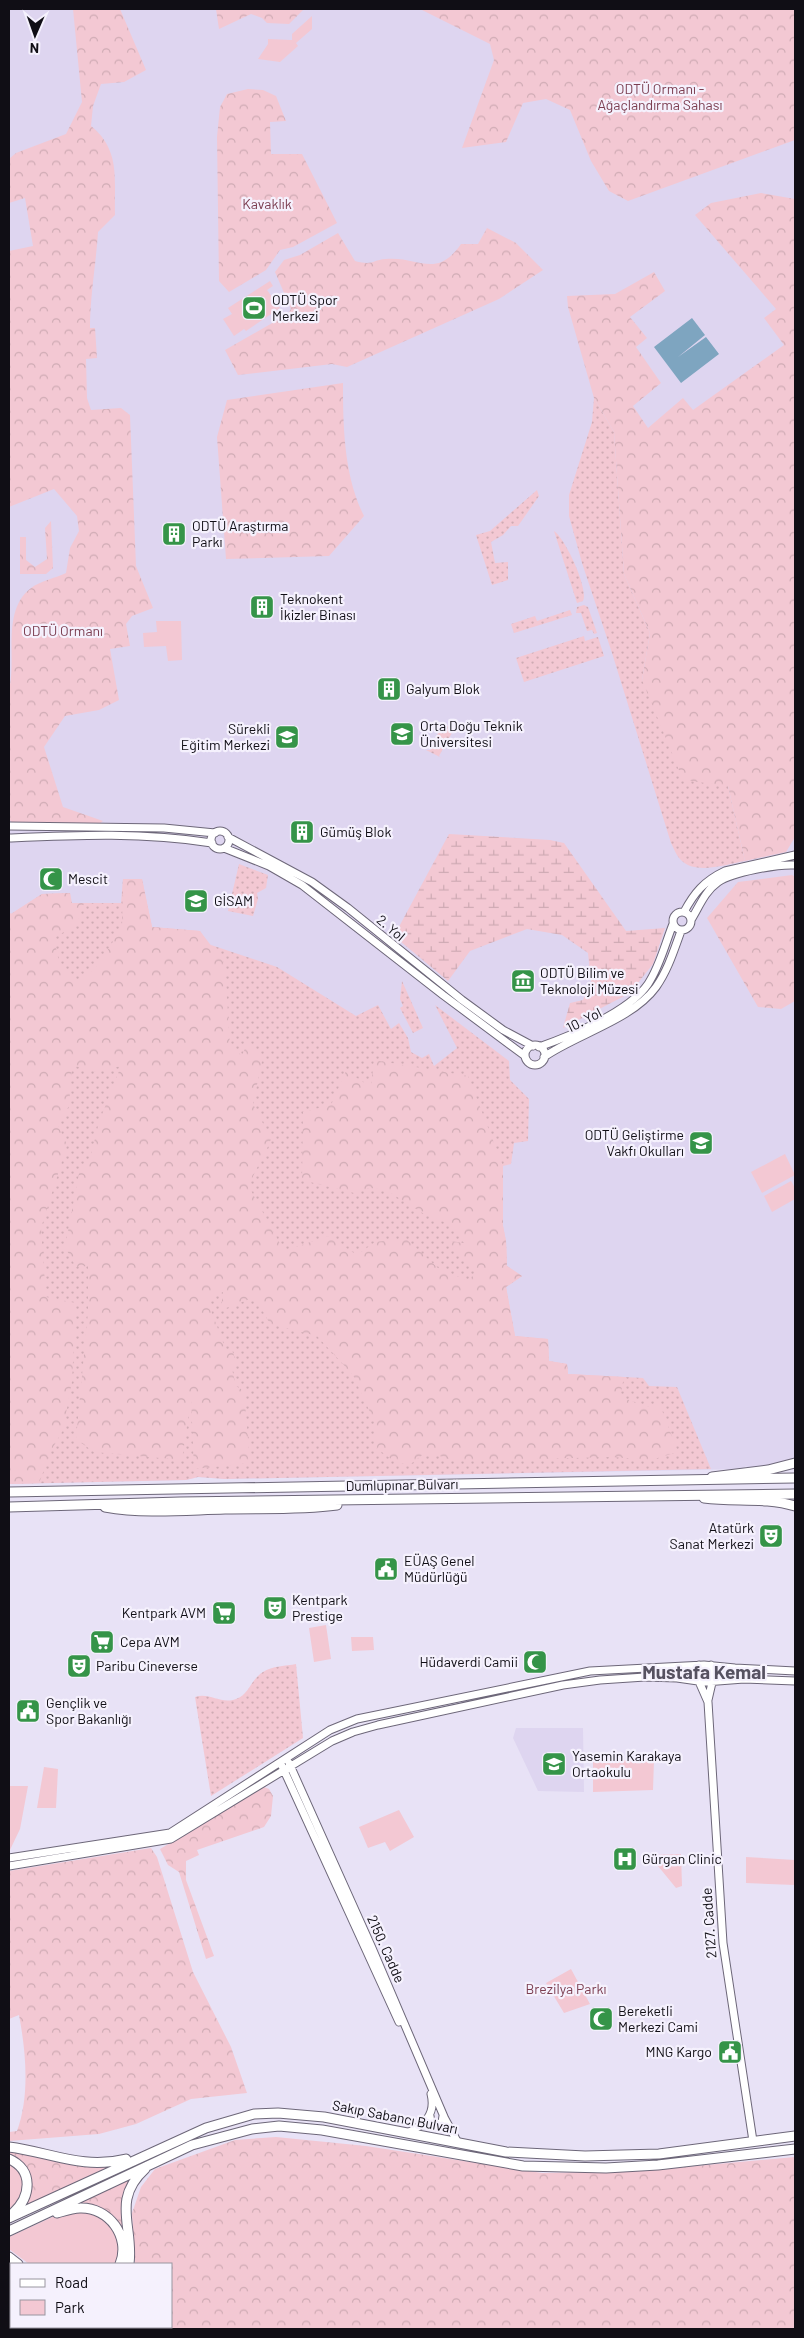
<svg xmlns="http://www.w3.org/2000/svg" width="804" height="2338" viewBox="0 0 804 2338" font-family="Barlow,sans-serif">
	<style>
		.built { fill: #ded5f0 }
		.grass { fill: url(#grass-dots) }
		.forest { fill: url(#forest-crowns) }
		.wetland { fill: url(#wetland-marsh) }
		.green { fill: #f3c8d3 }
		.water { fill: #7ea5c0 }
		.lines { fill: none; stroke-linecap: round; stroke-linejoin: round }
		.tertiary-casing { stroke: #6d6779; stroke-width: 9 }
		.primary-casing { stroke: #6d6779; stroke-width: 11 }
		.trunk-casing { stroke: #6d6779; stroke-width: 11 }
		.tertiary { stroke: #fff; stroke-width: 7 }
		.primary { stroke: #fff; stroke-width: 9 }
		.trunk { stroke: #fff; stroke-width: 9 }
		.labels { text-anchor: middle; stroke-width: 4.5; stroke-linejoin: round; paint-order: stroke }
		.park-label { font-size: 14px; fill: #7c3e51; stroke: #f5f1fd }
		.poi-label { font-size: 14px; fill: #100e15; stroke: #f5f1fd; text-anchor: start }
		.street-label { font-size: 14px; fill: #100e15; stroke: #f5f1fd }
		.district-label { font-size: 19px; font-weight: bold; fill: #565161; stroke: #f5f1fd }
	</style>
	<defs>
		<pattern id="grass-dots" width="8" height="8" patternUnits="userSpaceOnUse" patternTransform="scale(1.25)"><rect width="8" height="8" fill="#f3c8d3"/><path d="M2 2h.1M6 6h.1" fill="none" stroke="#cfabb4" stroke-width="1.8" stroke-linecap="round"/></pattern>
		<pattern id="forest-crowns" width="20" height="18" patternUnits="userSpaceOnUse" patternTransform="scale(1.25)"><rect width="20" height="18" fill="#f3c8d3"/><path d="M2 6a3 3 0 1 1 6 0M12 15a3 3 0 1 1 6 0" fill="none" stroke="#cfabb4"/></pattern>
		<pattern id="wetland-marsh" width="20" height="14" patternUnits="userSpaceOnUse" patternTransform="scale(1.25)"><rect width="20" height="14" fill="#f3c8d3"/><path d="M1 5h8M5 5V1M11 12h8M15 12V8" fill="none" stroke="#cfabb4"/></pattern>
	</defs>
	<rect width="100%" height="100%" fill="#e8e2f6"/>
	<path class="built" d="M9,9H795V1459L773,1466L749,1468L746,1466L742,1469L225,1479L198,1477L186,1480L9,1484Z
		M516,1728H583L584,1792L538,1791L513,1738Z"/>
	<path class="grass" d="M594,398L614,432L624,574L650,633L642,680L728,786L745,861C727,864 697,875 682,861C677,857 674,849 671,843L612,653L582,563L569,516V495L592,422Z
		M537,490L539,496L518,526H511L503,535L491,542L495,563L508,562V580L492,585L476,535L490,531Z
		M554,531C565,538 589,589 583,601L577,603Z
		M584,605L588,607L597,633L594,634L592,630L587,631L581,613H576L577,607Z
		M570,610L572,615L514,633L511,624L535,616L537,621Z
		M584,636L585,641L598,637L604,656L524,682L516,658Z
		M441,722L457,731H453L439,756L442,758L426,750H430L442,725Z
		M239,864L268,875L266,888L257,893L258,899L253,916L228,911Z
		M123,879H142L152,927L200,931L208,944L277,967L356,1016L378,1005L391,1029L399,1023L408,1038L411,1052L422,1058L429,1054L434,1066L457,1048L435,1005L509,1061L510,1080L529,1099L528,1141L514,1143L511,1164L503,1166V1226L506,1241L507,1266L522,1276L506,1287L515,1336L548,1339L549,1361L567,1364L568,1374L643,1378L649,1386L677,1387L711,1469L225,1479L198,1477L186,1480L9,1484V912L11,914L42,894L70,893L72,903H121Z
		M402,981L423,1028L413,1033L400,1008L403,1006L400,999Z
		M296,1664L303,1738L211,1796L195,1697C210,1692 221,1705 236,1699C249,1695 251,1679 263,1672C272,1666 286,1666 296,1664Z"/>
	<path class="forest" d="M73,9H120L146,70L124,82L101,84L93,106L91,126C121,150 114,180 115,215L98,232C96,264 90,296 90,328H95L97,358L86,359L87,398L91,410L121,408L130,415L136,566L153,608L132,616L126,624L130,646L110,649L119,700L99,710L65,716L44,747L63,807L103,821L98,825L12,823L9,819V690C17,658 1,611 31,588C40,581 56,578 66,573L70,548L79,531L77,516L54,489L9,507V251L33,246L25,198L9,203V159L16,153L66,134L82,102Z
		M216,9H304L289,24L267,23L262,18L251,14L219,29Z
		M420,9H795V140L628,201L609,191L591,161L570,110L546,99L523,103L506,142L462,148L494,60L490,44Z
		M248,89L263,90L276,96L286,121L270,122L271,154H302L337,223L293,247L280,250L266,270L229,292L219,281L217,137L220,107L227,94Z
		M761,193L795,199V837L786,852L745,861L728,786L683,780L642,680L650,633L624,574L614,432L594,398L568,307L567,296L615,294L654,272L665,291L630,317L647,338L636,347L661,383L633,406L648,428L683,398L693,410L784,345L764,318L776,309L695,215L711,203Z
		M487,228L516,243L543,270L499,299L347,367L332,364L238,375L225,350L288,314L291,309L275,272L284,260L300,255L338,233L355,261C374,266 371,260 386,259C419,256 436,280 461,244H478Z
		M343,383C343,427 344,476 364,516L329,556L226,559L217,437L227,400Z
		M51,521L53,568L46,574H20V537H26V560L35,567L47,559L45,528Z
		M792,875L795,877V1001L781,1009L758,1007L707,918L738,882Z
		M123,879H142L152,927L200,931L225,964L230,1048L242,1055L248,1042L263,1056L253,1104L271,1139C265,1156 254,1170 249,1187L284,1251L328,1236L357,1255L375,1242L405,1238L438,1268L468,1281L476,1272L467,1260L444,1240L464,1243L452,1225L424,1214L386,1190L370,1188L354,1193L302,1180L303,1112L331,1105L346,1071L371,1087L374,1060L468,1076L503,1166V1226L506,1241L507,1266L522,1276L506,1287L515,1336L548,1339L549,1361L567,1364L568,1374L624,1377L620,1397L650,1407L660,1405L678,1452L651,1460L612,1457L463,1461L425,1453L412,1463L398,1464L375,1447V1423L353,1375L317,1336L270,1324L255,1297L221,1310L223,1292L207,1300L226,1350H232L237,1364L232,1369L236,1386L244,1391L250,1463L194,1469L191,1398L182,1460L94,1452L76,1439L88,1312V1266L76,1267L65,1247L80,1168L89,1163L99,1122L121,1066L96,1072L72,1065L69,1106L58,1125L67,1145L41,1228L46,1297L76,1303L72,1381L63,1430L52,1449L39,1483L9,1484V912L11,914L42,894L70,893L71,903H84L77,924L54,938L60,967L80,982L99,964L122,927Z
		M264,1787L269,1789L273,1796L271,1816L264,1827L197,1850L199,1855L186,1861V1880L214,1956L206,1959L179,1872L168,1865L160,1849Z
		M151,1848L157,1857L193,1972L231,2047L247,2093L191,2099L136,2124L99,2134L9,2141V2132L17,2131C30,2096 26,2052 19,2015L9,2019V1871Z
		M276,2137L366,2146L542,2173L640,2171L795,2157V2329H104L103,2327H171V2264H135L132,2213L141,2187L155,2169L235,2140Z
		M9,2150L66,2164L115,2165L21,2210Z
		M134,2176L122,2213L126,2264H122L74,2205Z"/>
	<path class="wetland" d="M449,834L550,840L564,843L626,931L665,928L653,964L630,993L563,1028L570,1003L583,1000L591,982L588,953L562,935L527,929L470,951L448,981L394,936Z"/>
	<path class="green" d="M312,16V29L296,43L298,46L280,62L258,59L268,44V39L292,40V34Z
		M270,281L273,286L267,290L280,308L246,331L244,329L234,336L223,319L232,314L228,308Z
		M156,621H181L182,660L168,661L166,646L144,647L143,633L157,632Z
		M785,1154L795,1175L762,1193L751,1172Z
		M791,1181L795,1188V1199L772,1212L764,1196Z
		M326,1625L331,1659L314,1662L309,1628Z
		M351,1637H373L374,1650L352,1651Z
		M593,1760H654L653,1790L593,1792Z
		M44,1767L58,1769L56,1808H37Z
		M9,1786H28L20,1829L9,1852Z
		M399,1810L414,1837L390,1851L385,1842L368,1848L359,1827Z
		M681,1854L682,1886L676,1888L649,1855Z
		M746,1857L795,1860V1885L746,1883Z
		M571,1969L590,2004L564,2013L546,1983Z
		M9,2162C30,2179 26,2195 9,2214Z
		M80,2209C108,2219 125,2233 116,2264H29L9,2249V2237L61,2213Z"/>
	<path class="water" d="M692,318L705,335L678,357L706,337L719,354L681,383L654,347Z"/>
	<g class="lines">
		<defs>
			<path id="tertiary" d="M9,826L164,828L215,833
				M211 840a9 9 0 1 1 18 0a9 9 0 1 1-18 0Z
				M228,837L312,882L348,908L462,1000L503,1030L533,1046
				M9,838C78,835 143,832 212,843
				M224,848L269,866L302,885L443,995L525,1056
				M673 921a9 9 0 1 1 18 0a9 9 0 1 1-18 0Z
				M684,912C694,893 704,881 725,871L795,855
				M691,920C699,907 705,891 718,882C733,872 778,864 795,865
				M525 1055a10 10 0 1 1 20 0a10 10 0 1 1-20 0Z
				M539,1047C570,1036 629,1012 648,984C660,966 665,944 673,924
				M544,1057C577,1034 632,1020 656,987C668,970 674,950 681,931
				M699,1665L697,1677L708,1702L723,1943L753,2141
				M708,1700L714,1674L711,1665
				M289,1763L372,1948L445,2119L458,2143
				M282,1766L399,2022
				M9,1858L170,1833L330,1730L357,1719L590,1671L704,1665L735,1668L795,1671
				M9,1866L171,1839L332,1741L353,1732L378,1725L563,1685L600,1680L645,1677L677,1678L705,1682L744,1679L795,1681
				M430,2116L431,2122L436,2124L442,2122L443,2116
				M407,2133C425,2125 436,2114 431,2094"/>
			<path id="primary" d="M712,1477L768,1470L795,1463
				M704,1498C735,1502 765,1497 795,1506
				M9,2147C50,2152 82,2170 126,2159
				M9,2159C34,2170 31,2197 13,2213
				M57,2213C64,2211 73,2208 80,2208C109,2207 131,2237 120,2264
				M9,2218L206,2128L254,2114L278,2113L324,2117L506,2152L585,2156L659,2154L795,2136
				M9,2231L192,2145L252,2129L279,2126L322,2130L523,2166L606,2168L658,2165L795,2149
				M9,2257L18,2264
				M129,2264C134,2227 111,2200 145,2169
				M9,2279L11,2282
				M9,2317L11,2314
				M66,2327L68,2329
				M83,2327L84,2329
				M96,2327V2329
				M26,2329H30"/>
			<path id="trunk" d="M9,1492L795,1478
				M9,1507L180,1502L795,1494
				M105,1507C145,1514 185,1510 225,1509C262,1508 300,1510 337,1505"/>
		</defs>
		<use href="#tertiary" class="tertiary-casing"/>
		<use href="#primary" class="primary-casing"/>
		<use href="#trunk" class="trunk-casing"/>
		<use href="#tertiary" class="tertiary"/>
		<use href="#primary" class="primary"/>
		<use href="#trunk" class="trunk"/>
	</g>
	<defs>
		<symbol id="stadium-square" viewBox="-11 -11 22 22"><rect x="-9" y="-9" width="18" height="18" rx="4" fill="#359448" stroke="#f5f1fd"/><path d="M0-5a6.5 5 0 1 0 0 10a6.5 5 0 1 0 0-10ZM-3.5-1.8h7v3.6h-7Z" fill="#fff"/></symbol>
		<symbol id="building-square" viewBox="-11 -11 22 22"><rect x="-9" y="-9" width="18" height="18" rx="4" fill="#359448" stroke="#f5f1fd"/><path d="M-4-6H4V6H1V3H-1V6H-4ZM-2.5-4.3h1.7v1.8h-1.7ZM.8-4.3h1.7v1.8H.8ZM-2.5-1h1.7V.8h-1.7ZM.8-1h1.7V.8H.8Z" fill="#fff"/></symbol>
		<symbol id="university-square" viewBox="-11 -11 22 22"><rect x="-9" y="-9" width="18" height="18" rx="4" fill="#359448" stroke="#f5f1fd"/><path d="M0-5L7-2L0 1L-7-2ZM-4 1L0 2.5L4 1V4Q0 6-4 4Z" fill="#fff"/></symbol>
		<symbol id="school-square" viewBox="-11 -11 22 22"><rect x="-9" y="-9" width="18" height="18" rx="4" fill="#359448" stroke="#f5f1fd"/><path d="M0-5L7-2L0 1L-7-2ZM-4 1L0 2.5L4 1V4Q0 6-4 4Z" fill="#fff"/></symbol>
		<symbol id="mosque-square" viewBox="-11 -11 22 22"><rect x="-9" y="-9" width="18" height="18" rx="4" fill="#359448" stroke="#f5f1fd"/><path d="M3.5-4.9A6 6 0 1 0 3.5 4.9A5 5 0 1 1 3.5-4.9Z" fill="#fff"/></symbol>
		<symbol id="museum-square" viewBox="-11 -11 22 22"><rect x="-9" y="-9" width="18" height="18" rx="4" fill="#359448" stroke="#f5f1fd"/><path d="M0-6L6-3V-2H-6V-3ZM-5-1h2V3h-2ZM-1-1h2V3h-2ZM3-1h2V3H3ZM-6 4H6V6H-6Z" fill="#fff"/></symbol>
		<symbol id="theatre-square" viewBox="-11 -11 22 22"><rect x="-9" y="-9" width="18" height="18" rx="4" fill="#359448" stroke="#f5f1fd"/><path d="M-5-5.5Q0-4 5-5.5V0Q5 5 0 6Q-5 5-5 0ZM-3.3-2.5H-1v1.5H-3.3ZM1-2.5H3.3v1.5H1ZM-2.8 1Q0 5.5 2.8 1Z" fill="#fff"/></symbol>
		<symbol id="civic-square" viewBox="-11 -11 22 22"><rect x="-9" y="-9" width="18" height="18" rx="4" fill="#359448" stroke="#f5f1fd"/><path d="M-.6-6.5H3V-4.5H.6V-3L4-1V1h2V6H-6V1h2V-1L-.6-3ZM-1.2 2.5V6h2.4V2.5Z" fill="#fff"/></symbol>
		<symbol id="supermarket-square" viewBox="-11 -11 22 22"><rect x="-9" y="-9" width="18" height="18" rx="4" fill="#359448" stroke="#f5f1fd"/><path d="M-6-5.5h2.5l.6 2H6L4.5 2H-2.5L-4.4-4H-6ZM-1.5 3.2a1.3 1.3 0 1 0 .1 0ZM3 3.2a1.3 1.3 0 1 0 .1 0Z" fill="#fff"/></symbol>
		<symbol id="hospital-square" viewBox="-11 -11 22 22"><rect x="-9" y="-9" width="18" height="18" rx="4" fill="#359448" stroke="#f5f1fd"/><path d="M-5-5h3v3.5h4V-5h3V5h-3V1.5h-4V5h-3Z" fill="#fff"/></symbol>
	</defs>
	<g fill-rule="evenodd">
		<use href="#stadium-square" x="240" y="294" width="28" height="28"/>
		<use href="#building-square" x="160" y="520" width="28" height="28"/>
		<use href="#building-square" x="248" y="593" width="28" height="28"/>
		<use href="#building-square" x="375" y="675" width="28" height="28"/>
		<use href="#university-square" x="388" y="720" width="28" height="28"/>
		<use href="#school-square" x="273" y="723" width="28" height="28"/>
		<use href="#building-square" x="288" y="818" width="28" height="28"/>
		<use href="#mosque-square" x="37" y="865" width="28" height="28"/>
		<use href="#university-square" x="182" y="887" width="28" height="28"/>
		<use href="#museum-square" x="509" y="967" width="28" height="28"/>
		<use href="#school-square" x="687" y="1129" width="28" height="28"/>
		<use href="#theatre-square" x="757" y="1522" width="28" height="28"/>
		<use href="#civic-square" x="372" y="1555" width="28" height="28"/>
		<use href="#theatre-square" x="261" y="1594" width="28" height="28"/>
		<use href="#supermarket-square" x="210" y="1599" width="28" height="28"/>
		<use href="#supermarket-square" x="88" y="1628" width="28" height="28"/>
		<use href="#mosque-square" x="521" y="1648" width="28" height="28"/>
		<use href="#theatre-square" x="65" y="1652" width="28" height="28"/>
		<use href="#civic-square" x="14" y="1697" width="28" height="28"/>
		<use href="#school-square" x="540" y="1750" width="28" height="28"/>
		<use href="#hospital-square" x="611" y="1845" width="28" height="28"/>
		<use href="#mosque-square" x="587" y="2005" width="28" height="28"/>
		<use href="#civic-square" x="716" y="2038" width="28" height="28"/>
	</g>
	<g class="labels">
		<g class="park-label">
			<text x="660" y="94">ODTÜ Ormanı -<tspan x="660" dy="16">Ağaçlandırma Sahası</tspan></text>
			<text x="267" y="209">Kavaklık</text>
			<text x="63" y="636">ODTÜ Ormanı</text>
			<text x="566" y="1994">Brezilya Parkı</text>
		</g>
		<g class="poi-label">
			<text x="272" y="305">ODTÜ Spor<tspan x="272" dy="16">Merkezi</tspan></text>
			<text x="192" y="531">ODTÜ Araştırma<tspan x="192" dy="16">Parkı</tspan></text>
			<text x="280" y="604">Teknokent<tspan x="280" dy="16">İkizler Binası</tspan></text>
			<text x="406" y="694">Galyum Blok</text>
			<text x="420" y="731">Orta Doğu Teknik<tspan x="420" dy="16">Üniversitesi</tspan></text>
			<text x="270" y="734" text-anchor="end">Sürekli<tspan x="270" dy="16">Eğitim Merkezi</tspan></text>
			<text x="320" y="837">Gümüş Blok</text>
			<text x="68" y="884">Mescit</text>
			<text x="214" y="906">GİSAM</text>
			<text x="540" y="978">ODTÜ Bilim ve<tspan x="540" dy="16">Teknoloji Müzesi</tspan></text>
			<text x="684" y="1140" text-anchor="end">ODTÜ Geliştirme<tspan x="684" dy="16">Vakfı Okulları</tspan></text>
			<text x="754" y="1533" text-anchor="end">Atatürk<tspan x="754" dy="16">Sanat Merkezi</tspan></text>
			<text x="404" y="1566">EÜAŞ Genel<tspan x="404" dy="16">Müdürlüğü</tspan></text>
			<text x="292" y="1605">Kentpark<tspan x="292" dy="16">Prestige</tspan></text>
			<text x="206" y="1618" text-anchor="end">Kentpark AVM</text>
			<text x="120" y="1647">Cepa AVM</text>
			<text x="518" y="1667" text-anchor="end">Hüdaverdi Camii</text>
			<text x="96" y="1671">Paribu Cineverse</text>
			<text x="46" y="1708">Gençlik ve<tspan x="46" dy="16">Spor Bakanlığı</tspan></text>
			<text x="572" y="1761">Yasemin Karakaya<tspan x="572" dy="16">Ortaokulu</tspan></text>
			<text x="642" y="1864">Gürgan Clinic</text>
			<text x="618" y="2016">Bereketli<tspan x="618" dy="16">Merkezi Cami</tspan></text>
			<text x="712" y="2057" text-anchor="end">MNG Kargo</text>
		</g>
		<g class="street-label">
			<text transform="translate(391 928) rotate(40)" y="5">2. Yol</text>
			<text transform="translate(584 1020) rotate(-27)" y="5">10. Yol</text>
			<text transform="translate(402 1485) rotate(-1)" y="5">Dumlupınar Bulvarı</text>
			<text transform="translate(709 1923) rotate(-94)" y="5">2127. Cadde</text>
			<text transform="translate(386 1949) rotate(66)" y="5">2150. Cadde</text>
			<text transform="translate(395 2117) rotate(11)" y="5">Sakıp Sabancı Bulvarı</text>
		</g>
		<g class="district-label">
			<text x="704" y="1679">Mustafa Kemal</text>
		</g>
	</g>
	<rect width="804" height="2338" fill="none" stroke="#100e15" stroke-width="20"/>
	<rect x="10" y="2263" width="162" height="65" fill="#f5f1fd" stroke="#9996a0"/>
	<rect x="20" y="2279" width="25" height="8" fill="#ffffff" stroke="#9996a0"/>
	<text x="55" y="2288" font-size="15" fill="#100e15">Road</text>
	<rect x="20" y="2300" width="25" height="15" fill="#f3c8d3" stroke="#9996a0"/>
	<text x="55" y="2313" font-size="15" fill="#100e15">Park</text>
	<g transform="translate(35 35) rotate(182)" stroke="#f5f1fd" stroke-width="4" paint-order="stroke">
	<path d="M0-4L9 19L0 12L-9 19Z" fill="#100e15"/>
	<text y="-8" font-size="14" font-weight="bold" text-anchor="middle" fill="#100e15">N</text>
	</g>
</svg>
